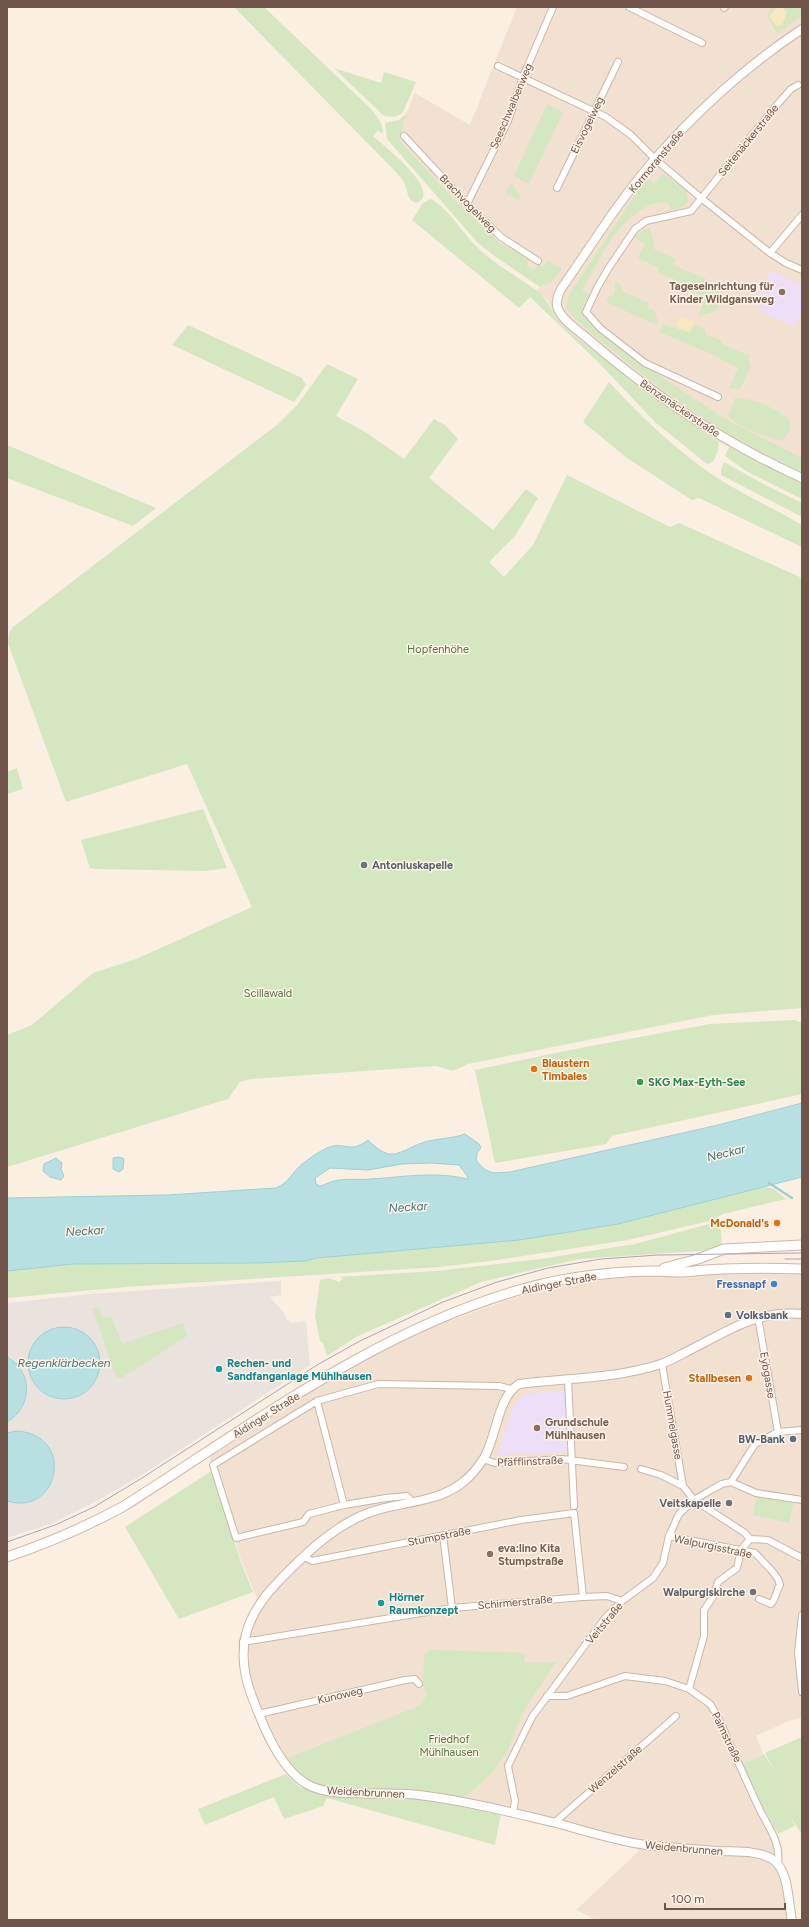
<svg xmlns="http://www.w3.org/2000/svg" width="809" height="1927" viewBox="0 0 809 1927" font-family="Figtree,sans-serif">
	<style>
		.residential { fill: #f2e0d1 }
		.industrial { fill: #eae2dd }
		.education { fill: #ecdff7 }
		.green { fill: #d4e7c1 }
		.sand { fill: #f9e7be }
		.water { fill: #b8e0e3; stroke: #9ed0d4; fill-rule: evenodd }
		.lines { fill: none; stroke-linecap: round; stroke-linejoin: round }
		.stream { stroke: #9ed0d4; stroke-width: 2.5 }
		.minor-casing { stroke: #cbb6a9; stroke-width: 8 }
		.tertiary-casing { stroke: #cbb6a9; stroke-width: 10 }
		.secondary-casing { stroke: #d0b7a9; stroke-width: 11 }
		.minor { stroke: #fff; stroke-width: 6 }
		.tertiary { stroke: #fff; stroke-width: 8 }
		.secondary { stroke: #fff; stroke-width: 9 }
		.tram { stroke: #b1a2c3; stroke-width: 1 }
		.education-dot { fill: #8d6e63; stroke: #fef3e7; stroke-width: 1.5 }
		.worship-dot { fill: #6b7280; stroke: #fef3e7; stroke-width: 1.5 }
		.food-dot { fill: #e8710a; stroke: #fef3e7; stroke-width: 1.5 }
		.leisure-dot { fill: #2e9e5b; stroke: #fef3e7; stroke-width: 1.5 }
		.shop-dot { fill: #3f7fe0; stroke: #fef3e7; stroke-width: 1.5 }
		.service-dot { fill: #5c6f8a; stroke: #fef3e7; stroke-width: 1.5 }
		.culture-dot { fill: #0f9aa8; stroke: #fef3e7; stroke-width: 1.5 }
		.labels { text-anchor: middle; stroke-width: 3; stroke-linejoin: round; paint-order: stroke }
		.street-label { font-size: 11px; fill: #71554a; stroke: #fef3e7 }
		.education-label { font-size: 11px; font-weight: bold; fill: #785e54; stroke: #fef3e7; text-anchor: start }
		.park-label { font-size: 11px; fill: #567642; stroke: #fef3e7 }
		.worship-label { font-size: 11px; font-weight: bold; fill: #5b616d; stroke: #fef3e7; text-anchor: end }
		.food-label { font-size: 11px; font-weight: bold; fill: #c56008; stroke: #fef3e7; text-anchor: end }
		.leisure-label { font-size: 11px; font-weight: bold; fill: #27864d; stroke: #fef3e7; text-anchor: start }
		.shop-label { font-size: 11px; font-weight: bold; fill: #366cbe; stroke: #fef3e7; text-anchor: end }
		.service-label { font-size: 11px; font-weight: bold; fill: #4e5e75; stroke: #fef3e7; text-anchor: start }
		.culture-label { font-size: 11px; font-weight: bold; fill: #0d838f; stroke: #fef3e7; text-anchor: start }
		.water-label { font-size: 12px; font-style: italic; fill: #42777c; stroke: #fef3e7 }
	</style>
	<rect width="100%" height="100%" fill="#fbefe2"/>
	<path class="residential" d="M517,7H802V484L759,464L719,442L668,408L622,373L564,326L556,319L548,301L536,290L545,285L543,267L534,270L527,266L529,259L500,243L451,196L400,141L406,114L415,93L470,125Z
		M737,1272L802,1273V1718L788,1721L756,1736L763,1754L742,1764L761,1806L777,1836L783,1851L781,1876L789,1920H596L576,1910L640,1850L492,1812L408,1797L323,1795L298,1785L287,1773L272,1748L253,1710L241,1674L238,1640L257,1598L241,1560L209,1455L312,1391L374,1356L436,1326L530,1292L619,1277Z"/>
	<path class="industrial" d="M281,1281V1295L270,1297L283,1312L287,1320L292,1323L306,1321L310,1365L142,1475L93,1503L53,1523L7,1538V1303L90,1294Z"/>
	<path class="education" d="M770,271L802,284V311L795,327L761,312L758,299Z
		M566,1390L568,1452L497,1455L514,1405L525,1394Z"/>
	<path class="green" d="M234,7H264L370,108C377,116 383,123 383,134L378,130L373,136C382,145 445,192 416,203C405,199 409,189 403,181C400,176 396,172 392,168Z
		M771,7H802V16L777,33L767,16Z
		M334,68L381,83L384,72L416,82L403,112C397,118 391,117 384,116Z
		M547,104L563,112L529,184L514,176Z
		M406,114L400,141L451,196L500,243L529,259L527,266L534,270L538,264L543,267L548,261L562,269L551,282L540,287L493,255L477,242L387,139L385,123L399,120Z
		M663,173L686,191L688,201L682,207L671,210L667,202C661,203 653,203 648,206C615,222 599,260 582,291L589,295L582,308L585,317L638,361L725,419L802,458V473C734,441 668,398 611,349C595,336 579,324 566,308L569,295L640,187L647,179L654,184Z
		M511,182L521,197L519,200L505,194Z
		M431,199C449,209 461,231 475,245C493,264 516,275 536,290C551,302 551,314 564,326C613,368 665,406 719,442L718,451L713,462L707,464L656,423L600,364L530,297L519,308L412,220L423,203Z
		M650,228L655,250L676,259L673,265L706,279V282L721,289L716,302L720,304L717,310L698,317L705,298L689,290L690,286L657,272L659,268L638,258L645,243L635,238L645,229Z
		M616,281L621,285L622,291L649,303L647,307L654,310L658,321L656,325L606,302L609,295L613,296L616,289L614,286Z
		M663,324L690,333L694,324L705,329V334L722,341L721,344L750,356L748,360L751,366L740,389L729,388L738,368L709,353L659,332Z
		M188,325L302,378L306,385L294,402L172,345Z
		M327,364L358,379L336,416L367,433L404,459L434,419L445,425L458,439L429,478L493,530L526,489L538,498L515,536L489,562L504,577L533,545L567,475L670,527L679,523L802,578V1008L713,1015L468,1064L453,1071L436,1066L251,1079L240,1082L228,1099L7,1167V1035L32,1025L93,973L136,959L252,907L187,764L66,802L8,643L9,633L13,627L278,424L298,404Z
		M609,382C642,417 678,453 719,479C746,496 775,509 802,525V547L699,498L692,500L627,458L583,422Z
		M735,398C754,398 773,407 789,419C791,428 790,434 782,441C767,436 736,428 728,415Z
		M7,445L156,508L133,526L7,478Z
		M729,447L802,484V499L746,471L725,456Z
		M724,462L769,487L802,503V517L721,475V469Z
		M17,768L23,789L7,794V772Z
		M203,809L227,868L205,871L97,869L90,868L81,840Z
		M795,1020L802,1023V1094L612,1136L606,1144L495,1163L475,1070L580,1048L710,1024Z
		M765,1186L774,1189L786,1199L723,1214L713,1220L628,1240L490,1261L439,1267L126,1287L7,1298V1271L73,1264L257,1263L305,1261L317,1258L519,1240L618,1224Z
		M720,1221L722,1245L714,1250L579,1259L481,1282L358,1336L327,1356L323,1343L320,1341L315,1316L320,1280L330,1278L339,1282L343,1278L338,1277L437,1271L540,1259L635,1244Z
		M99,1308L103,1318L111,1316L122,1344L183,1323L187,1336L120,1379L116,1376L92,1308Z
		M213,1470L240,1560L253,1592L179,1619L125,1527Z
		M757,1496L794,1502L789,1523L753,1515Z
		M430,1650L525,1653L524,1663L556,1662L524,1710L507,1752L492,1773L464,1798C446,1796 427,1791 409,1790C381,1788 346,1794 320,1786C305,1781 296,1770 288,1758L419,1706L427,1695L423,1684L424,1655Z
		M802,1737V1835L790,1816L795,1826L778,1834L762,1806L742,1764L764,1754L776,1773L765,1753Z
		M286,1774L298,1786L322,1795L408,1797L501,1814L495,1845L327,1798L323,1806L284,1819L274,1797L205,1825L198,1809Z"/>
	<path class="sand" d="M777,7H782L787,13L782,25L776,26L769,16Z
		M680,316L694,322L689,332L676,326Z"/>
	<path class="water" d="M802,1103V1177L618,1224L519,1240L317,1258L305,1261L257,1263L73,1264L7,1271V1198L167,1195L276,1188C289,1182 289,1177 298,1168C305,1161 318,1152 327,1148C345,1140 349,1155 368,1140C392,1164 397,1152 422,1143C436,1138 451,1139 465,1134L479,1144L481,1148L477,1153L476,1160C488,1175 492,1173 510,1172L718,1125ZM431,1163L459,1165L468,1177L467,1179C435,1171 403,1177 371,1179C358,1180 347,1178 334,1181C329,1182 325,1185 320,1186L316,1184L315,1178L330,1168L368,1170L402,1164Z
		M119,1157L124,1159L123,1169L119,1172L113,1169V1158Z
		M56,1158L62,1163L61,1169L64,1176L61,1180L50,1177L43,1171L44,1164Z
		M28 1363a36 36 0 1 1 72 0a36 36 0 1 1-72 0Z
		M7,1357C33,1371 33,1407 7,1422Z
		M16,1431C76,1434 60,1517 7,1501V1433Z"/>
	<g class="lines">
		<path class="stream" d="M769,1183L792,1198"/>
		<defs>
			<path id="minor" d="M629,7L702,43
				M724,8L725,7
				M498,66L606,117L631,135L655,159L701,198L770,253L786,263L802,270
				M404,136L467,204L501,237L538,261
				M557,188L618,62
				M467,204L508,121L523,77L553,7
				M770,253L802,215
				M718,397L645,363L600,328L586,312L597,288L608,269L635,229L646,221L691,211L775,107L791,89L798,85
				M758,1317L778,1432
				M662,1364L683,1486
				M568,1380L574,1506
				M317,1401L344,1505
				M483,1459L495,1463L562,1459L624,1467
				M641,1469L661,1475L683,1486L694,1500L745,1533L750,1539L768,1540L802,1558
				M731,1482L756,1493L802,1500
				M413,1502L407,1496L386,1498L344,1505L309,1514L303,1522L236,1538L213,1465L317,1401L378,1384L499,1386L511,1389
				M443,1535L452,1608
				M669,1536L755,1553L772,1571L778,1579L780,1585C776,1591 776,1599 771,1604L759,1599
				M305,1557L312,1561L521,1520L574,1513L583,1597
				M802,1615L798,1653L802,1692
				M243,1642L452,1608L583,1597L607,1596L622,1601
				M689,1689L704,1636V1610L713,1597L718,1582L737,1568L741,1550L750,1539
				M547,1696H567L625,1676L665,1681L689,1689L710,1704L717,1715C731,1746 744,1776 758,1806C767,1826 781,1841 778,1863
				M259,1714L405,1680L415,1679L419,1684
				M513,1813L515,1801L508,1766L532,1717L605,1618L622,1601L653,1578L663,1563L669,1536L679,1514L694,1500L711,1490L722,1484L731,1482L755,1444L778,1432L802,1430
				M554,1823L676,1716"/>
			<path id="tertiary" d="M802,29C748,65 698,110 655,159C620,199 591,246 561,289C558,296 555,302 558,309C563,321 579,331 588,339C653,395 724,443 802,478
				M792,1920C788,1902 789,1869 772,1859C757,1850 735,1852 718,1851C694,1849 670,1848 646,1845C617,1841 588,1832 560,1824C514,1813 467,1801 419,1795C388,1790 330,1800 305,1783C278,1766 262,1723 251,1694C235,1650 245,1616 277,1583C303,1556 332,1527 368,1513C399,1501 435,1504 462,1483C470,1477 479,1466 484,1458C497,1436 497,1398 519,1384C566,1378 615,1379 661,1364C670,1361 680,1355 688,1351C728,1331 756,1310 802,1314"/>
			<path id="secondary" d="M664,1268L698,1259L724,1249L802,1245
				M7,1557C48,1543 86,1527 124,1506C252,1425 377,1329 526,1288C566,1277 609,1272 650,1271C661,1271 672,1272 684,1272C697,1271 711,1269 724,1269C750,1268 776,1268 802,1269"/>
		</defs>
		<use href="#minor" class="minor-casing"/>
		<use href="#tertiary" class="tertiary-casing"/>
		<use href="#secondary" class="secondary-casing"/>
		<use href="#minor" class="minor"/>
		<use href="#tertiary" class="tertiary"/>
		<use href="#secondary" class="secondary"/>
		<path class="tram" d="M785,1259H802
			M7,1542L55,1525L94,1507L142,1478L317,1365L360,1341L443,1302L497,1282L548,1268L601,1259L658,1255L802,1253"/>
	</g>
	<g class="education-dot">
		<circle cx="782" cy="292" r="4"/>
		<circle cx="537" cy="1428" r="4"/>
		<circle cx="490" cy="1554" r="4"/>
	</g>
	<g class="worship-dot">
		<circle cx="364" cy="865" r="4"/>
		<circle cx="729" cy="1503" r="4"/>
		<circle cx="753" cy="1592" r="4"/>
	</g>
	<g class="food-dot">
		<circle cx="534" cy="1069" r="4"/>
		<circle cx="777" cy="1223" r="4"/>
		<circle cx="749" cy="1378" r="4"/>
	</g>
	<circle class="leisure-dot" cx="640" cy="1082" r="4"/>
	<circle class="shop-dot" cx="774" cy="1284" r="4"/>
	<g class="service-dot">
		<circle cx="728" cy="1315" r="4"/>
		<circle cx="793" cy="1439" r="4"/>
	</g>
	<g class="culture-dot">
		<circle cx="219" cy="1369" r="4"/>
		<circle cx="381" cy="1603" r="4"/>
	</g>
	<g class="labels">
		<g class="street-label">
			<text transform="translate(511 106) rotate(-67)" y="4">Seeschwalbenweg</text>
			<text transform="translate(587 125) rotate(-64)" y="4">Eisvogelweg</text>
			<text transform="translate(748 140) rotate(-51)" y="4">Seitenäckerstraße</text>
			<text transform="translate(656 161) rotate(-50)" y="4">Kormoranstraße</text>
			<text transform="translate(468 203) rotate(46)" y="4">Brachvogelweg</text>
			<text transform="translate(680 408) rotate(34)" y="4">Benzenäckerstraße</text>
			<text transform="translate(559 1283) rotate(-11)" y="4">Aldinger Straße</text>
			<text transform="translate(768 1375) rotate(80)" y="4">Eybgasse</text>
			<text transform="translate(266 1415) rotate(-32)" y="4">Aldinger Straße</text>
			<text transform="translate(673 1425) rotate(80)" y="4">Hummelgasse</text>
			<text transform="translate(530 1461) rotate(-2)" y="4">Pfäfflinstraße</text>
			<text transform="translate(439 1536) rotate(-11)" y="4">Stumpstraße</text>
			<text transform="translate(713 1546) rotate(12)" y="4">Walpurgisstraße</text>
			<text transform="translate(515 1602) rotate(-5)" y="4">Schirmerstraße</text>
			<text transform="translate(604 1623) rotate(-50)" y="4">Veitstraße</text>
			<text transform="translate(340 1695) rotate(-13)" y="4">Kunoweg</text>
			<text transform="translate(727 1737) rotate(64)" y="4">Palmstraße</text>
			<text transform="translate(615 1769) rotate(-41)" y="4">Wenzelstraße</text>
			<text transform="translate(366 1792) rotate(3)" y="4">Weidenbrunnen</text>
			<text transform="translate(684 1848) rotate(5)" y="4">Weidenbrunnen</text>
		</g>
		<g class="education-label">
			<text x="774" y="290" text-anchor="end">Tageseinrichtung für<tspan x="774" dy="13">Kinder Wildgansweg</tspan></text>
			<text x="545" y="1426">Grundschule<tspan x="545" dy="13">Mühlhausen</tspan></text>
			<text x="498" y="1552">eva:lino Kita<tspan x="498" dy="13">Stumpstraße</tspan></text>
		</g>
		<g class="park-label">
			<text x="438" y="653">Hopfenhöhe</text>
			<text x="268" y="997">Scillawald</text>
			<text x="449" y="1743">Friedhof<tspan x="449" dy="13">Mühlhausen</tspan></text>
		</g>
		<g class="worship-label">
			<text x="372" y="869" text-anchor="start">Antoniuskapelle</text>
			<text x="721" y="1507">Veitskapelle</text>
			<text x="745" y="1596">Walpurgiskirche</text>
		</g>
		<g class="food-label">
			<text x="542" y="1067" text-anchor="start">Blaustern<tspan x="542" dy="13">Timbales</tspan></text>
			<text x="769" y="1227">McDonald's</text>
			<text x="741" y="1382">Stallbesen</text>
		</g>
		<g class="leisure-label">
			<text x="648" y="1086">SKG Max-Eyth-See</text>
		</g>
		<g class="shop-label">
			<text x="766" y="1288">Fressnapf</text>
		</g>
		<g class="service-label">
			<text x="736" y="1319">Volksbank</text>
			<text x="785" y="1443" text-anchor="end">BW-Bank</text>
		</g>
		<g class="culture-label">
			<text x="227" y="1367">Rechen- und<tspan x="227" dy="13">Sandfanganlage Mühlhausen</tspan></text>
			<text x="389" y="1601">Hörner<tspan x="389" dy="13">Raumkonzept</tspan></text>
		</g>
		<g class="water-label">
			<text transform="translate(726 1153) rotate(-14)" y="4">Neckar</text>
			<text transform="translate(408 1207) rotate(-4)" y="4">Neckar</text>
			<text transform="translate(85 1231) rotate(-4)" y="4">Neckar</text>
			<text x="64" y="1367">Regenklärbecken</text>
		</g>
	</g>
	<rect width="809" height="1927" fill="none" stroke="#71554a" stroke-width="16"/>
	<path d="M665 1903v6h120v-6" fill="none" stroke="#71554a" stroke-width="2"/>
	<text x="671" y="1903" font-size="12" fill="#71554a" stroke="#fef3e7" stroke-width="3" paint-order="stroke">100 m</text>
</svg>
